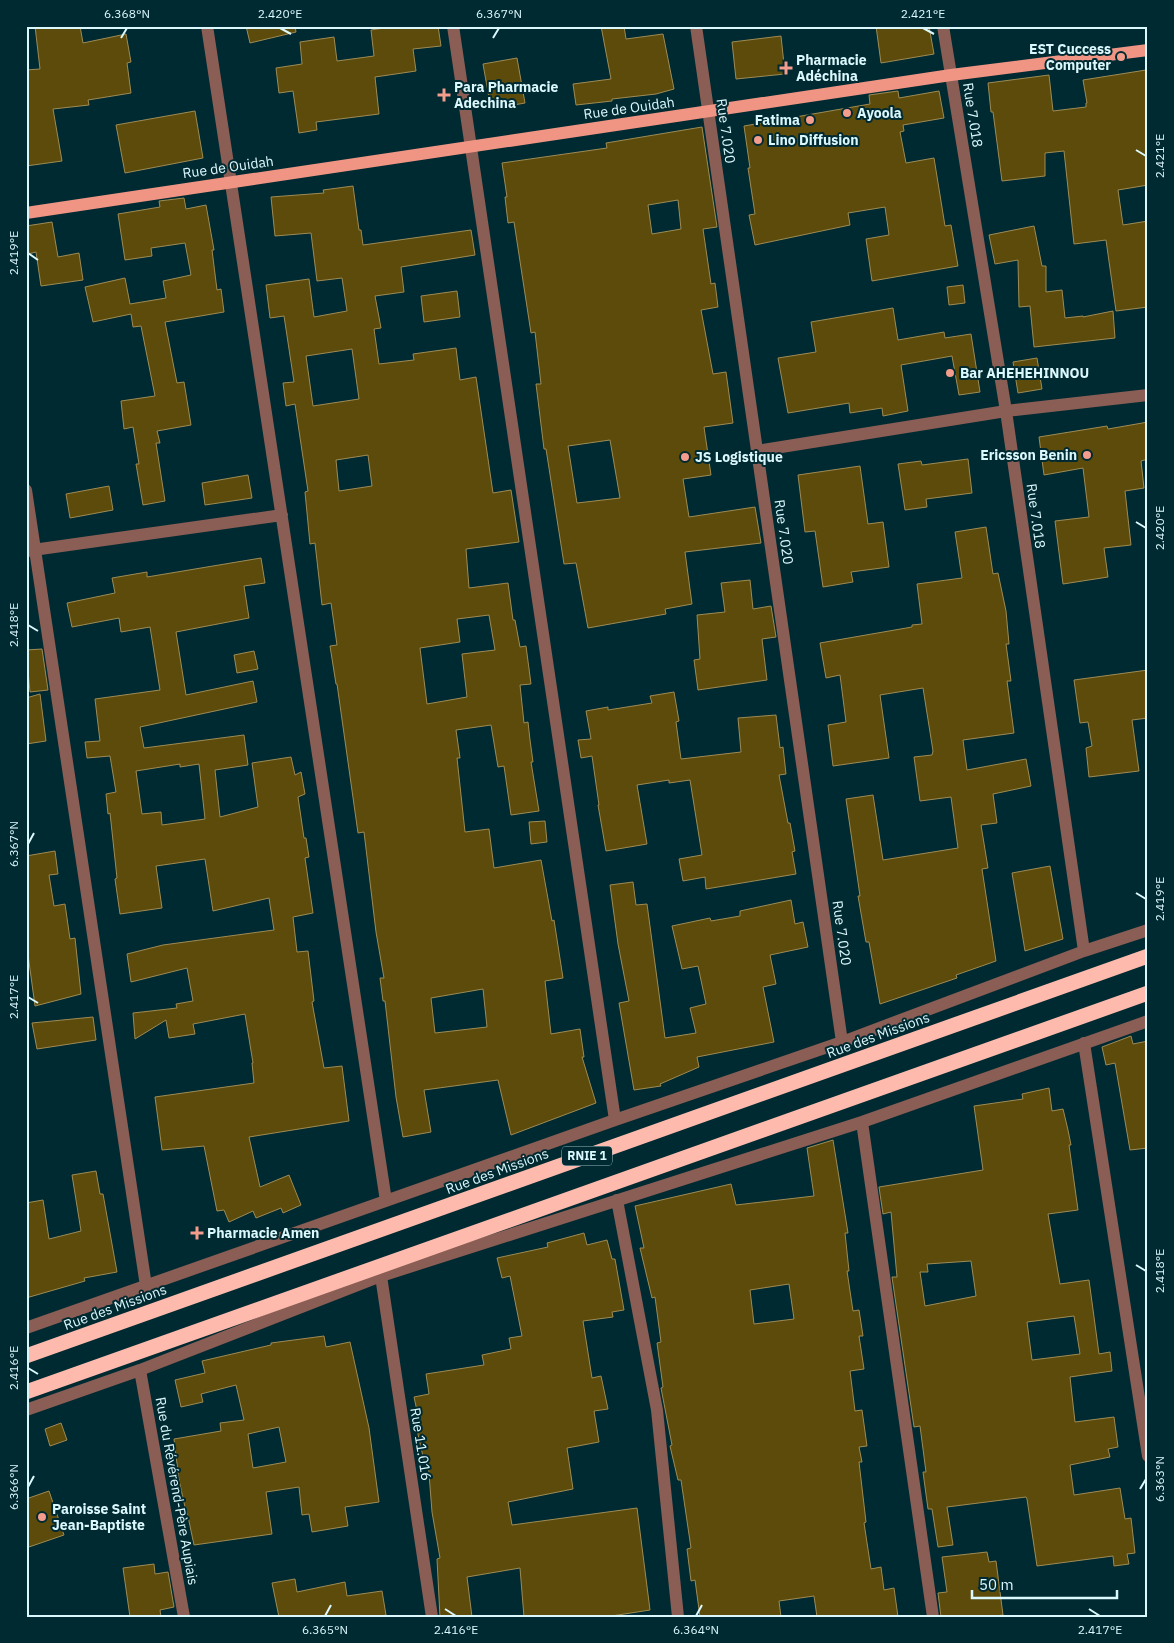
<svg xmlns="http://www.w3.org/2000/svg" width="1174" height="1643" viewBox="0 0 1174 1643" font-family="'IBM Plex Sans',sans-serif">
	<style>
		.building { fill: #5d4b0b; stroke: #9d8b55; fill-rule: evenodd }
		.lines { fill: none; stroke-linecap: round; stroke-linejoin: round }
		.minor { stroke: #8a5d55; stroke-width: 12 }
		.major { stroke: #f09584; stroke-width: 12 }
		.highway { stroke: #fdbaad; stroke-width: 15 }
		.ticks { fill: none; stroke: #dbf8fd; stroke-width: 2 }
		.poi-dot { fill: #f49d8d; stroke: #002a31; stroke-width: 2 }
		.labels { text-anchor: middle; stroke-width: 4; stroke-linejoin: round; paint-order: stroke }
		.shield { fill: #002a31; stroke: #99bac0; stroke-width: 1 }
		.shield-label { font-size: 12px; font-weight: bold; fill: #dbf8fd }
		.poi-label { font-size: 14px; font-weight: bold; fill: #dbf8fd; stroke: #002a31; text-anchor: start }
		.street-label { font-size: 14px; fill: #dbf8fd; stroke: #002a31 }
		.neatline { fill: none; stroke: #dbf8fd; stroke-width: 2 }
		.ticks-label { font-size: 12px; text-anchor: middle; fill: #dbf8fd }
	</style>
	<rect width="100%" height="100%" fill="#002a31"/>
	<path class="building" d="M35,26H80L83,43L126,34L131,62L127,63L131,93L88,100L89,105L53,109L62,161L26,166V70L40,69Z
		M246,26H295L296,32L250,43Z
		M397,26H438L441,46L413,49L416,71L375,77L379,114L316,122L317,130L299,133L293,91L279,93L276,68L302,64L300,42L334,37L337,61L374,56L371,30Z
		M601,26H624L626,39L663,34L674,89L656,94L612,99V101L576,105L573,84L611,79Z
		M876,26H929L934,54L881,63Z
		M781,36L785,74L736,79L732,42Z
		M517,58L525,103L491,109L483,64Z
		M1146,70L1148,82V185L1118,190L1123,225L1148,221V307L1116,311L1106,240L1074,244L1064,151L1045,153V176L1002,181L993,112H991L988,83L1049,75L1053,111L1086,107V103H1087L1083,80Z
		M898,91L899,98L939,91L944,118L903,125L904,131L900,132L906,163L934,158L945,226L951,225L958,266L872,281L866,239L889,235L885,207L848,213L850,225L755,245L749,215L755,214L748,168H750L744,126L870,104L869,95Z
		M195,111L203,158L125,173L116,125Z
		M702,127L717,227L703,229L711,284L715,283L718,307L701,310L713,374L726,372L733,423L704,427L711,475L683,479L689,517L755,507L761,543L685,552L692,604L665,609L666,614L588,628L576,563L564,564L546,449H544L536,384H541L535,332L531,333L514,222L508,223L505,197H507L502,163L607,148L606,143ZM678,200L681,229L652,234L648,205ZM610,440L620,498L577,503L568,446Z
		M353,186L359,230H361L363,245L471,230L475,255L401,267L404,292L375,296L381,328L374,329L379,364L414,360L413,354L456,348L460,380L476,377L493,493L511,490L519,542L466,549L469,588L508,583L513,620H515L520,647L526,646L531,684L520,685L524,723L528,722L530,740L533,762H531L539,811L511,815L504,766L498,767L491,725L456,730L460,758H457L465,832L489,829L494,868L541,860L552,921L554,920L563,978L545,981L551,1034L580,1029L584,1057H582L596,1103L511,1135L498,1080L424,1090L431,1132L403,1137L396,1097L385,1001H383L380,978H384L376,932L364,832L358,833L337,684H336L330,646L337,645L331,603L322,605L315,543L310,544L305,492L308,491L295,404L286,406L283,383L294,382L284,316L270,318L266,285L309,279L314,317L347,311L342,278L317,281L311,233L275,236L271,197L324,193L323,190ZM352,349L359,399L313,406L306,356ZM368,455L372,486L339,491L336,460ZM489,615L495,650L462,654L467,697L427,704L420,648L460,642L457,619ZM483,989L487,1027L435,1033L431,998Z
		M184,198L186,209L206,205L214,250H212L217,290L221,289L224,312L165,322L177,383L184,382L191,425L157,431L160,443H156L165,501L143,505L136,464H139L133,427L124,429L121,401L155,396L141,326L133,327L131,314L93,322L85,287L125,278L130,304L166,298L163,281L191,275L185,243L151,248L152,256L125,260L118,214L160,207L159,201Z
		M52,222L58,257L79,253L83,280L41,286L36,252L28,254L26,226Z
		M1034,226L1042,266H1046V292L1062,290L1065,318L1083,316V317L1113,311L1115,338L1034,347L1030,306L1019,307L1018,260L995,264L989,235Z
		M963,285L965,303L949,305L947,287Z
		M457,291L460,317L424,322L421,296Z
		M893,308L898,340L944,332L945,338L971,334L980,392L959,395L952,356L901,365L908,411L883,416L882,408L850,413L849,403L788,413L778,358L816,352L811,322Z
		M1037,358L1042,389L1018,393L1013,362Z
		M1148,422V459L1141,461L1144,488L1125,491L1131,545L1104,548L1108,577L1063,584L1055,521L1089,517L1083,468L1044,475L1039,437L1107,426L1108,429Z
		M968,459L972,493L926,499L927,507L905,510L898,464L921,461L922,465Z
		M860,466L868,524L883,522L889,567L851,572L853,582L823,587L815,531L805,532L798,475Z
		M248,475L252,498L205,505L202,483Z
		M109,486L113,510L70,518L66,494Z
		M986,527L993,574L998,573L1006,611L1009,644H1006L1011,681H1007L1014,733L963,740L967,770L1026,759L1031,786L993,794L997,823L981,825L988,868L982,869L996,961L956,975L957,978L880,1004L869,942H866L858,896H860L846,799L873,795L883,860L958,848L951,797L920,801L914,757L932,755L933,751L923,688L880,695L889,758L833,766L828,725L846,722L840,675L826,678L820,643L912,627V625L922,624L917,584L962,578L955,532Z
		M261,558L265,583L244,586L249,618L176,632L186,695L253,681L257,702L140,727L144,748L244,735L248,765L215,770L220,817L258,807L252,763L291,757L295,775L301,772L305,794L298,797L304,838H306L309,857L305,858L313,913L293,917L297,952L308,951L314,1001L312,1002L324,1068L342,1066L349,1121L249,1137L260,1187L289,1175L301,1205L283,1213L281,1208L256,1218L253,1211L229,1222L224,1210L217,1211L204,1146L162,1150L155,1097L254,1083L252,1063H253L245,1014L193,1024L195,1034L169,1038L166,1020L135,1039L133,1013L177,1008L176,1004L193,1001L187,968L131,982L127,954L163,945L274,930L269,898L213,911L205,859L156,866L162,908L120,914L115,879L117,878L110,813L108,814L106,794L116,792L110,756L87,758L85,742L100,741L95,699L160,690L150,627L121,632L119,618L72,627L67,603L115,593L112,578L147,572V577ZM180,764V767L199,764L205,819L162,825L161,812L142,814L136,771Z
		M750,580L753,609L771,606L776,637L762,639L767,680L698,690L694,660L700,659L697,615L725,612L721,583Z
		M42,649L48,690L30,692L26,650Z
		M254,651L258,669L237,673L234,655Z
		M1148,670V718L1132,720L1139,771L1089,777L1086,748L1092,746L1088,722L1080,723L1074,680Z
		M674,692L679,721L676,722L681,759L741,752L738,718L776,715L780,748L783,747L786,774L779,775L788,823H790L795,851L792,852L796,874L706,889L705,877L683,881L679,859L702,855L690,780L669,783V780L637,785L647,844L606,851L598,805H599L592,756L581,758L578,740L591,739L586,711L608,707V710L652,703L650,696Z
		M40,694L46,741L26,744V698Z
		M545,821L547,842L531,844L529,822Z
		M55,851L58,874L49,875L54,906L65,904L70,939L75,938L81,994L35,1006L26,940V856Z
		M1050,866L1063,939L1025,951L1012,873Z
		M633,882L636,905L647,904L665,1038L696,1033L690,1008L706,1004L698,966L682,969L672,926L710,918L711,921L740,916V911L791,900L795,924L803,922L808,947L770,955L776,984L763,987L774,1042L697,1057L699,1067L660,1084L661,1086L634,1090L619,1003L629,1001L618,944L610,885Z
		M93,1017L96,1040L37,1049L32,1023Z
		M1131,1036L1133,1044L1148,1041V1148L1130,1150L1115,1063L1106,1065L1102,1047Z
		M1049,1088L1052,1111L1063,1109L1068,1130L1071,1145H1069L1078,1210L1048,1214L1060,1284L1089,1280L1099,1354L1110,1352L1112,1371L1070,1377L1075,1422L1114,1417L1118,1447L1108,1449L1110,1457L1070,1465L1074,1495L1120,1488L1125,1519L1131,1518L1135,1553L1127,1554L1129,1564L1114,1566L1113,1556L1037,1566L1027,1499L1026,1497L947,1507L953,1545L938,1547L932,1509H928L923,1472H926L920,1426L914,1427L892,1277H897L891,1212L883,1214L879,1187L983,1170L974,1106L1023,1099L1022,1094ZM971,1261L976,1296L925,1306L920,1272H928L927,1264ZM1074,1316L1080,1354L1032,1360L1027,1322Z
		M833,1140L848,1233H845L849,1271H847L853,1311L859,1310L863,1336H859L864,1369L850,1371L855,1411L862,1410L867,1446L859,1447L862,1462H859L866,1522L864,1523L871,1569L881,1567L884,1590L894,1588L898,1617H817L814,1596L779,1601L781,1617H700L695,1580L691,1581L687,1549L691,1548L681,1480H678L670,1446L672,1445L661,1388L663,1387L657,1343L661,1342L655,1297L652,1298L640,1248H644L635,1206L731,1184L736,1205L814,1196L807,1148ZM789,1284L794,1319L754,1324L750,1290Z
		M96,1171L100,1194H103L117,1272L84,1278L85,1281L26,1298V1203L43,1200L49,1239L81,1231L72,1175Z
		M584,1233L587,1245L607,1240L612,1259H615L624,1310L612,1312L613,1317L583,1321L592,1378L601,1376L608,1409L594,1411L599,1442L567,1448L573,1489L508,1502L512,1525L637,1508L650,1610L605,1617H524L520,1568L467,1577L472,1617H440L437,1559L440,1558L432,1512L428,1461H424L415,1421L419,1420L414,1397L429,1394L426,1374L484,1365L482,1355L511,1349L509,1338L522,1336L510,1276L502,1278L497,1258L548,1247L547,1243Z
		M324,1336L326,1347L350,1342L369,1428L379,1502L345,1507L348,1526L312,1532L309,1514L302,1515L299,1487L266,1492L272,1534L194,1545L186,1507H185L179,1480L174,1439L221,1431L220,1423L244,1420L236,1385L201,1394L203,1402L181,1407L175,1380L205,1373L202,1361L271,1345V1343ZM279,1427L286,1462L253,1468L248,1434Z
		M61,1423L67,1440L50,1446L45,1429Z
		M49,1491L64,1535L26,1548V1499Z
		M987,1552L989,1562L996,1561L1003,1615L988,1617H941L938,1593L947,1592L942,1557Z
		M154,1564L155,1574L168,1572L174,1607L160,1610L161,1617H130L123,1568Z
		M295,1579L297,1592L345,1582L347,1596L382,1591L386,1615L376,1617H279L272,1583Z"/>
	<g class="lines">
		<path class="minor" d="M207,26L386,1201
			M453,26L615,1120
			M696,26L842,1042
			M943,26L1006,411L1084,951
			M757,451L1006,411L1148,395
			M26,490L146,1286
			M26,551L282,515
			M1084,1043L1148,1456
			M862,1122L933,1617
			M617,1200L657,1410L678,1617
			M381,1276L432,1617
			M26,1328L615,1120L842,1042L1084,951L1148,930
			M140,1370L184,1617
			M26,1410L140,1370L381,1276L862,1122L1148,1021"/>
		<path class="major" d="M26,213L951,75L1148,50"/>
		<path class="highway" d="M26,1356L1148,956
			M26,1392L1148,993"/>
	</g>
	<path class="ticks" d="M280,28L291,34M923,28L934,34M121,38L127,28M493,38L499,28M1136,150L1146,156M28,253L38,260M1136,522L1146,528M28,625L38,631M28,844L34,833M1136,893L1146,899M28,997L38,1003M1136,1265L1146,1271M28,1368L38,1374M28,1487L34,1476M1140,1489L1146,1479M445,1609L456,1616M1089,1609L1100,1616M325,1616L331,1605M696,1616L702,1605"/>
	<g class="poi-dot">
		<circle cx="1121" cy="57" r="5"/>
		<path d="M783.5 60.5h5v5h5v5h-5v5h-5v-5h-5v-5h5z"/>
		<path d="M441.5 87.5h5v5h5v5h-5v5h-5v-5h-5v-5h5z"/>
		<circle cx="847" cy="113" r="5"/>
		<circle cx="810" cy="120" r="5"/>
		<circle cx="758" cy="140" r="5"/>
		<circle cx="950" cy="373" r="5"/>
		<circle cx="1087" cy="455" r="5"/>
		<circle cx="685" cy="457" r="5"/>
		<path d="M194.5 1225.5h5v5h5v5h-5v5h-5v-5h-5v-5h5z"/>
		<circle cx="42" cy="1517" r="5"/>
	</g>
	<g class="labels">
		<rect class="shield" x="562" y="1146.5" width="50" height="19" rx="4"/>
		<g class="shield-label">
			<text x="587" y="1160">RNIE 1</text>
		</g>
		<g class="poi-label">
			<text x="1111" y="54" text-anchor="end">EST Cuccess<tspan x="1111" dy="16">Computer</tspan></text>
			<text x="796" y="65">Pharmacie<tspan x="796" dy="16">Adéchina</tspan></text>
			<text x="454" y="92">Para Pharmacie<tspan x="454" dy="16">Adechina</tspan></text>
			<text x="857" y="118">Ayoola</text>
			<text x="800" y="125" text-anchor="end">Fatima</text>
			<text x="768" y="145">Lino Diffusion</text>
			<text x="960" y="378">Bar AHEHEHINNOU</text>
			<text x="1077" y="460" text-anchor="end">Ericsson Benin</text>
			<text x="695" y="462">JS Logistique</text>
			<text x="207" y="1238">Pharmacie Amen</text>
			<text x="52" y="1514">Paroisse Saint<tspan x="52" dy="16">Jean-Baptiste</tspan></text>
		</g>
		<g class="street-label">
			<text transform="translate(629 108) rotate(-8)" y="5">Rue de Ouidah</text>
			<text transform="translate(973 115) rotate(81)" y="5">Rue 7.018</text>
			<text transform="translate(726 131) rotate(82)" y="5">Rue 7.020</text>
			<text transform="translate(228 167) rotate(-8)" y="5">Rue de Ouidah</text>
			<text transform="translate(1036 516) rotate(82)" y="5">Rue 7.018</text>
			<text transform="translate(784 532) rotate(82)" y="5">Rue 7.020</text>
			<text transform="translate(842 933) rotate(82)" y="5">Rue 7.020</text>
			<text transform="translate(878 1035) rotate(-20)" y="5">Rue des Missions</text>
			<text transform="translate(497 1171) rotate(-20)" y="5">Rue des Missions</text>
			<text transform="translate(115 1307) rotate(-20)" y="5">Rue des Missions</text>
			<text transform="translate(421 1444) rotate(81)" y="5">Rue 11.016</text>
			<text transform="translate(177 1491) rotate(80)" y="5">Rue du Révérend-Père Aupiais</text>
		</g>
	</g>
	<rect width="1174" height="1643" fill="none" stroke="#002a31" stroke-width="55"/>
	<path d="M972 1590v8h145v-8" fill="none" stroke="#dbf8fd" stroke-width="2.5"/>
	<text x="979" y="1590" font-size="15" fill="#dbf8fd" stroke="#002a31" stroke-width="4" paint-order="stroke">50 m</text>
	<rect x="28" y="28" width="1118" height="1588" class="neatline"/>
	<g class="ticks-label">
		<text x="127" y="18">6.368°N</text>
		<text x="280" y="18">2.420°E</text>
		<text x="499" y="18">6.367°N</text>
		<text x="923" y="18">2.421°E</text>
		<text transform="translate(1160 156) rotate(-90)" y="4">2.421°E</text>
		<text transform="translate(14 253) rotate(-90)" y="4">2.419°E</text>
		<text transform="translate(1160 528) rotate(-90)" y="4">2.420°E</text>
		<text transform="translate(14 625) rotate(-90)" y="4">2.418°E</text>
		<text transform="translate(14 844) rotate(-90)" y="4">6.367°N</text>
		<text transform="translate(1160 899) rotate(-90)" y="4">2.419°E</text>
		<text transform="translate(14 997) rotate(-90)" y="4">2.417°E</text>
		<text transform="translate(1160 1271) rotate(-90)" y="4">2.418°E</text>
		<text transform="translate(14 1368) rotate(-90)" y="4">2.416°E</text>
		<text transform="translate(1160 1479) rotate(-90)" y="4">6.363°N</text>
		<text transform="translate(14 1487) rotate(-90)" y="4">6.366°N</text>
		<text x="325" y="1634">6.365°N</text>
		<text x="456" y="1634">2.416°E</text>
		<text x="696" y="1634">6.364°N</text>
		<text x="1100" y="1634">2.417°E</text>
	</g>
</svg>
